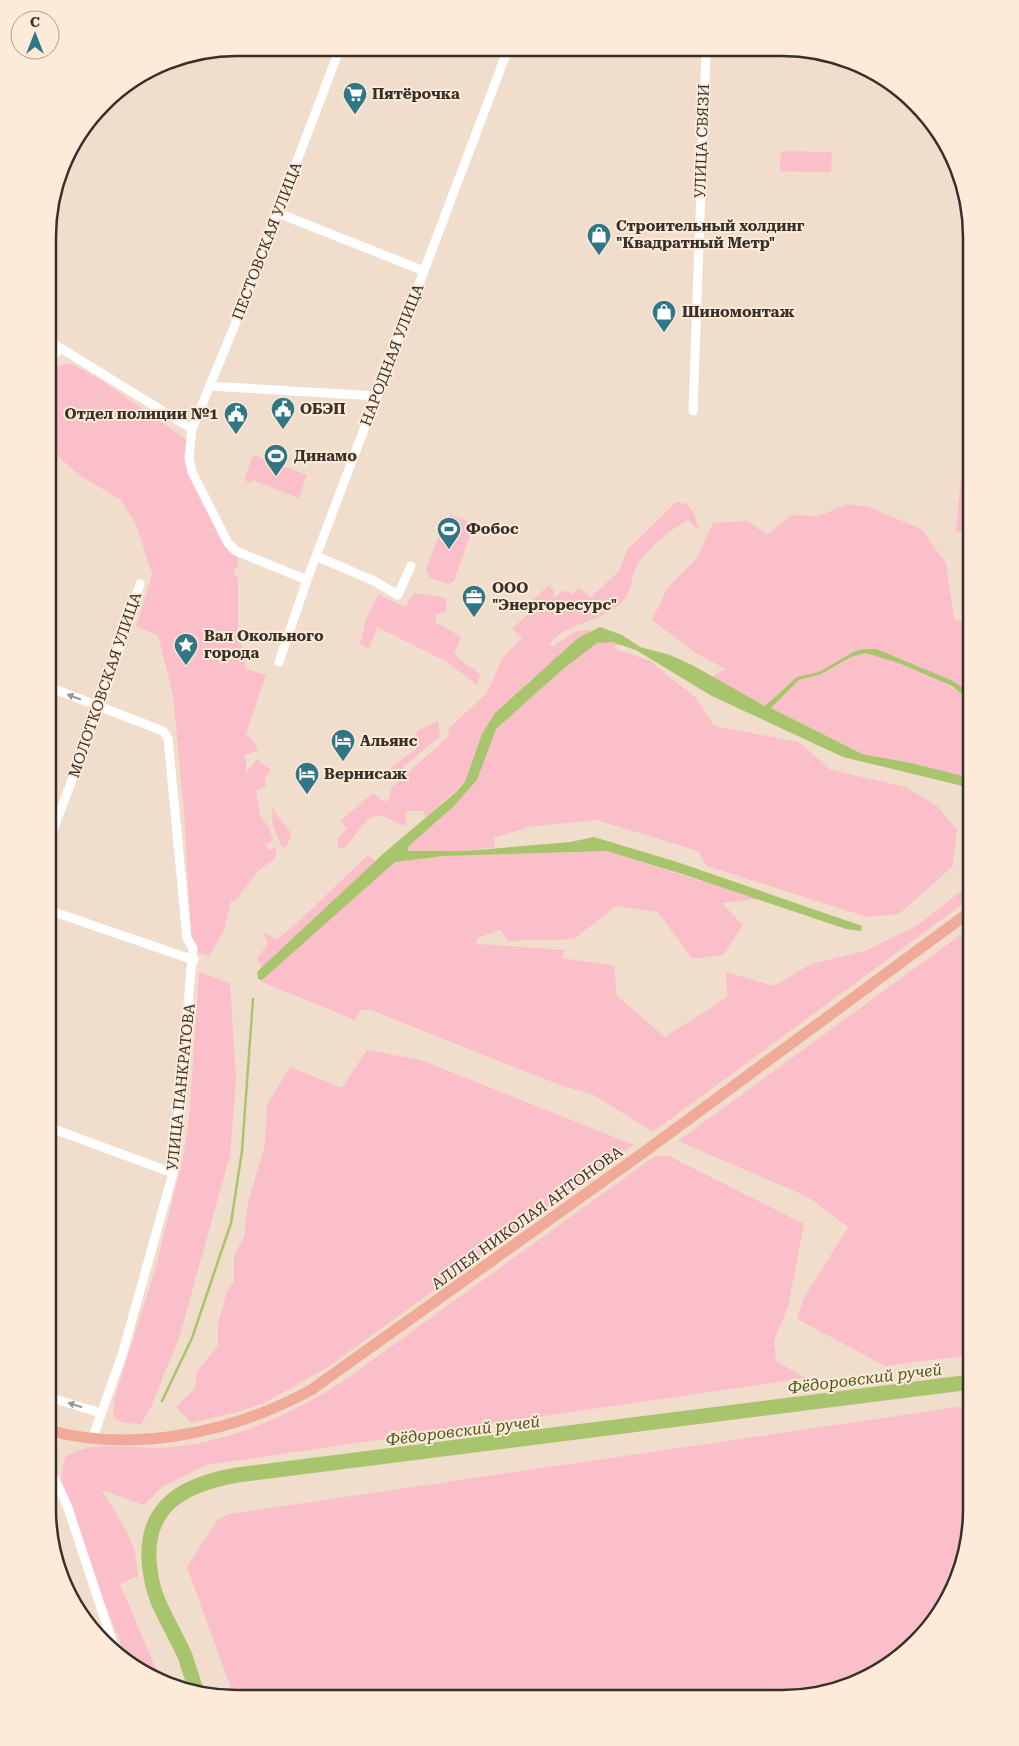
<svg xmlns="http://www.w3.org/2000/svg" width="1019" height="1746" viewBox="0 0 1019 1746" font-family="'Roboto Serif',serif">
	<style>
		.green { fill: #fbbfca }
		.water { fill: #a8c46c }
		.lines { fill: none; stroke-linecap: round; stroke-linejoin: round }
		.stream { stroke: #a8c46c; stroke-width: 2.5 }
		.river { stroke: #a8c46c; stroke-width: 15 }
		.minor { stroke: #fff; stroke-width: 9 }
		.major { stroke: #f1aa99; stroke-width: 11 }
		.oneway { fill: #9b9894 }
		.labels { text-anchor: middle; stroke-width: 4; stroke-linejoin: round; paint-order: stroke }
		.poi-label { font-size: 15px; font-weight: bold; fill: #373029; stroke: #feead8; text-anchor: start }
		.street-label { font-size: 15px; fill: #373029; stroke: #feead8 }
		.water-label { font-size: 16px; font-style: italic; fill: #485a1c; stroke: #feead8 }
		.rim { fill: none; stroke: #373029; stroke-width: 2.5 }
	</style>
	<rect width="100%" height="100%" fill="#f1ddcb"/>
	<path class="green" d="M781,151L832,152L831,172L780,171Z
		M72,364L104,382L187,440L186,462L228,551L238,557V567L234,569V574L238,577V642L242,644L246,669L266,675L246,735L252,739L258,751L244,755L246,761V773L257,759L271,770L265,777L266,786L256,791L260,815L269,828L273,840L266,845L269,851L276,847L275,858L258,871L235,901H231L224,931L209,956L198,953L191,934L184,812L173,695L158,635L136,627L152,574L136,524L121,500L79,475L49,448V373L61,365Z
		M971,434V533L956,532L960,486Z
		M253,455L307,475L299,498L252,480L251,483L244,480Z
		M676,502L687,504L694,513L699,531L688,520C671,529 642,552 635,570C630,584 632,594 620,604C597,624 572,620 550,643L552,647L576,631L594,630L578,638L555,660L530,680L482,734L465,782L425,818L424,811H406L407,819L404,826C397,823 389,818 382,816C365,813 355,839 344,848L338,847V838L347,829L340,821L373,793L382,801H388L392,787L449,736L448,729L487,693L502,659L522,638L512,629L528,614L524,608L549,585L554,591L553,598L565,590L572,594L579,588L591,597L619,571L627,550Z
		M847,504L869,507L921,529L946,563L954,619L965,622L971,617V693L951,680L877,650L864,649L853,652L819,672L797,677L765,706L711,677L726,669L697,654L652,620L668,587L697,558L713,523L748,521L767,535L792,515L819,516Z
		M451,515L467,521L472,530L454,581L448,584L430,578L426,570L445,518Z
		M414,593L446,598V612L436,614V622L461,637L454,653C463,665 472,665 480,675L477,685L447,662L377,627L369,649L360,644L365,622L378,594L405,607Z
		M603,641L621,644L613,648L650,661L696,698L714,726L799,742L831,770L906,787L937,806L957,830L953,866L899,914L867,917L707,866L698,851L596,820L529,827L494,838L495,847L466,851H408L409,846L453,807L477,780L496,729L562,670L597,643Z
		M865,653C903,663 942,676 971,702V778L911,763L862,754L771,708L799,680L821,674L851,657Z
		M438,721L440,736L393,776L390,768L416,749L417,731Z
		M273,806L275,813L292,834L286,848L281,846L272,822Z
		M607,851L757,899L722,903L743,925L723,955L692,959L658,912L616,906L574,939L508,941L501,930L477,938V944L565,950L562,958L614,966L617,996L665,1037L727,997L726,972L774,986L811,964L865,951L916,926L964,889L971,894V898L653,1132L592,1094L566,1087L519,1069L371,1010H361L355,1020L262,982L260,979L395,862L444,856Z
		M368,855L376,861L262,967L257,959L268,943L263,932L277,939L296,924Z
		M971,927V1355L885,1366L797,1319L804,1298L848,1227L808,1197L678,1141Z
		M199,972L230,983L236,1079L230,1155L180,1335L151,1407L141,1424C131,1423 119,1424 113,1416L115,1397L155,1270L183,1158L189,1120Z
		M367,1050L421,1060L634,1145L328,1367L264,1403L241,1411L192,1423L176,1407L195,1388L197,1372L218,1345V1323L227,1292L234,1281V1255L244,1237L248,1203L265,1145L267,1105L290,1067L342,1088Z
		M655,1156H669L804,1224L788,1307L774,1341L776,1361L805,1378L206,1465L162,1487L144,1505L102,1490L127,1532L135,1552L138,1576L120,1584L162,1683L128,1663L91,1568L61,1478L65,1457C93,1438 141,1451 174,1447C235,1439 288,1416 339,1384Z
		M971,1405V1521L961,1570L932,1624L897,1659L843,1688L781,1698L234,1697L187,1567L218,1519L229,1514Z"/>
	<path class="water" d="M600,627L622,635L640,647L670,655L692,665L765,706L797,677L819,672L853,652L864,649H876L951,680L971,693V702L952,686L899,663L865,653L851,657L821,674L799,680L771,708L862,754L911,763L971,778V788L843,757L710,695L636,650L612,642L597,643L562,670L496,729L477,780L453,807L409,846L408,851H466L570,842L594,837L677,862L862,926L861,931L846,929L685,875L607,851L444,856L395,862L262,980L258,979L257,972L262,967L384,853L456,792L465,782L482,734L495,713L578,638Z"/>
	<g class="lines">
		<path class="stream" d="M162,1401L192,1338L231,1223L242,1151L253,999"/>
		<path class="river" d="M197,1693C193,1681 189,1668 185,1656C177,1638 166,1620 158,1601C153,1589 150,1574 149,1560C146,1503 187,1484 237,1475L971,1382"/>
		<path class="minor" d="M278,213L424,271
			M49,341L192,429
			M49,361L60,348
			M210,386L377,396
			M693,411L706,50
			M316,556L374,581L398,595L411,566
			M307,580L236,551L228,543L192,472L189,458L192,429L234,327L340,48
			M279,662L307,580L508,49
			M49,687L163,731L168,738L187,938L193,948L173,1173L122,1355L93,1437
			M48,843L100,707L140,584
			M48,910L194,960
			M48,1127L173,1173
			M48,1397L101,1413
			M48,1464L55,1432
			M48,1466L67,1505L116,1653"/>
		<path class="major" d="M48,1430C134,1454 234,1432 311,1390L640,1155L971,911"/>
	</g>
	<defs><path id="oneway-solid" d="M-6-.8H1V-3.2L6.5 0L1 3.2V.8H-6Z" transform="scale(1.25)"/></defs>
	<g class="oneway">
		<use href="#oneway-solid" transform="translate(74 697) rotate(-159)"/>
		<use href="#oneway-solid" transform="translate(75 1405) rotate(-163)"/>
	</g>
	<defs>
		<symbol id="supermarket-pin" viewBox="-11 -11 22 30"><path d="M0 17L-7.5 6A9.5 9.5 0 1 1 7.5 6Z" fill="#317684" stroke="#feead8"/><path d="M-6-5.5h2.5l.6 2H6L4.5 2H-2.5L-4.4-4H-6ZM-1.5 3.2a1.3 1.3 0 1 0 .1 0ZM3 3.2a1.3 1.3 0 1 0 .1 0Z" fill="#fff"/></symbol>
		<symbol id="shop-pin" viewBox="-11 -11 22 30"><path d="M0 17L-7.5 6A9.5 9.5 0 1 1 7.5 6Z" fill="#317684" stroke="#feead8"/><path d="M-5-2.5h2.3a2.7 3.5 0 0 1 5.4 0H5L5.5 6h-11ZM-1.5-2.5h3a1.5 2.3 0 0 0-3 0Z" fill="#fff"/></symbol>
		<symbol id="civic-pin" viewBox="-11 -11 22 30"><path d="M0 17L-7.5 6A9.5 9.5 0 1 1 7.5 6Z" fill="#317684" stroke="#feead8"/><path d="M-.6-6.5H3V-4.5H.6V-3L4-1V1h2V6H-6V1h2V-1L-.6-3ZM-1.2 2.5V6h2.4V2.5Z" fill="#fff"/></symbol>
		<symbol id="stadium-pin" viewBox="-11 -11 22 30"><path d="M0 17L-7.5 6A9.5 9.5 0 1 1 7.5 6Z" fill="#317684" stroke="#feead8"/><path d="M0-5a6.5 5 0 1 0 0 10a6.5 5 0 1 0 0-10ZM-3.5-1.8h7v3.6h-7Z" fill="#fff"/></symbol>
		<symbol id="office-pin" viewBox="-11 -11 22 30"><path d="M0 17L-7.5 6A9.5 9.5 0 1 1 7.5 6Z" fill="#317684" stroke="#feead8"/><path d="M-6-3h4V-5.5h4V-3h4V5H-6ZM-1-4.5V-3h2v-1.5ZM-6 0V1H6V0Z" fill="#fff"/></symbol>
		<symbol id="sight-pin" viewBox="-11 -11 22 30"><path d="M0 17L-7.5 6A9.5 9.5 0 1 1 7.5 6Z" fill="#317684" stroke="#feead8"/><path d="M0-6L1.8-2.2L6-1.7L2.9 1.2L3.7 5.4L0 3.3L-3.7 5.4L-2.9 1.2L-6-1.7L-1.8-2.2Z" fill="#fff"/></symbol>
		<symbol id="hotel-pin" viewBox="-11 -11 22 30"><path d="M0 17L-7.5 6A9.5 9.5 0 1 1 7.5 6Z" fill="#317684" stroke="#feead8"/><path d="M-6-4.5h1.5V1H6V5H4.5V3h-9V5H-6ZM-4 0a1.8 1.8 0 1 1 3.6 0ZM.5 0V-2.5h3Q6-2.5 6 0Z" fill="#fff"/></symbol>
	</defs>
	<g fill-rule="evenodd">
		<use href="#supermarket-pin" x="341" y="80" width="28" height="38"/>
		<use href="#shop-pin" x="585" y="221" width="28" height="38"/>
		<use href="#shop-pin" x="650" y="298" width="28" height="38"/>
		<use href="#civic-pin" x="269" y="395" width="28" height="38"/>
		<use href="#civic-pin" x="222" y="400" width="28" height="38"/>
		<use href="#stadium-pin" x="262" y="442" width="28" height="38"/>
		<use href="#stadium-pin" x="435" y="515" width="28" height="38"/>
		<use href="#office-pin" x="460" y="583" width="28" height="38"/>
		<use href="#sight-pin" x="172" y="631" width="28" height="38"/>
		<use href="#hotel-pin" x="329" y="727" width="28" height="38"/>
		<use href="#hotel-pin" x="293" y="760" width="28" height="38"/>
	</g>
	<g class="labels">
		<g class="poi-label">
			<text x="372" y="99">Пятёрочка</text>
			<text x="616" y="231">Строительный холдинг<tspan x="616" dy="17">"Квадратный Метр"</tspan></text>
			<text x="682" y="317">Шиномонтаж</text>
			<text x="300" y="414">ОБЭП</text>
			<text x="218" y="419" text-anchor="end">Отдел полиции №1</text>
			<text x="294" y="461">Динамо</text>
			<text x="466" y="534">Фобос</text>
			<text x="492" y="593">ООО<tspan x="492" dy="17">"Энергоресурс"</tspan></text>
			<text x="204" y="641">Вал Окольного<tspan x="204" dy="17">города</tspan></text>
			<text x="360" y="746">Альянс</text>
			<text x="324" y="779">Вернисаж</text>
		</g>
		<g class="street-label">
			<text transform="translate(702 141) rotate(-88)" y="5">УЛИЦА СВЯЗИ</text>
			<text transform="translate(267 241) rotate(-69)" y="5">ПЕСТОВСКАЯ УЛИЦА</text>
			<text transform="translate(392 355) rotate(-69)" y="5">НАРОДНАЯ УЛИЦА</text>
			<text transform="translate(105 685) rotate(-71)" y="5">МОЛОТКОВСКАЯ УЛИЦА</text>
			<text transform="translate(181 1087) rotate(-84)" y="5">УЛИЦА ПАНКРАТОВА</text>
			<text transform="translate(527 1218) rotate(-36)" y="5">АЛЛЕЯ НИКОЛАЯ АНТОНОВА</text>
		</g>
		<g class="water-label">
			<text transform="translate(865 1378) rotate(-7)" y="6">Фёдоровский ручей</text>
			<text transform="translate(463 1430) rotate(-7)" y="6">Фёдоровский ручей</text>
		</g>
	</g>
	<path d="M0 0H1019V1746H0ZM237 56H782A181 181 0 0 1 963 237V1509A181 181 0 0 1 782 1690H237A181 181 0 0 1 56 1509V237A181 181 0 0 1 237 56Z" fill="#feead8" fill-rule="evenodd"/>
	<path class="rim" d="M237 56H782A181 181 0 0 1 963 237V1509A181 181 0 0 1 782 1690H237A181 181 0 0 1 56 1509V237A181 181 0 0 1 237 56Z"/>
	<g transform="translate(35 35)"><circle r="24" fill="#feead8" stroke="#aea092"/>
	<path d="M0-4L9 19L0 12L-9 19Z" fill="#317684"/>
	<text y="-8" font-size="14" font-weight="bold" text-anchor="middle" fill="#373029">С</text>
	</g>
</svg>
